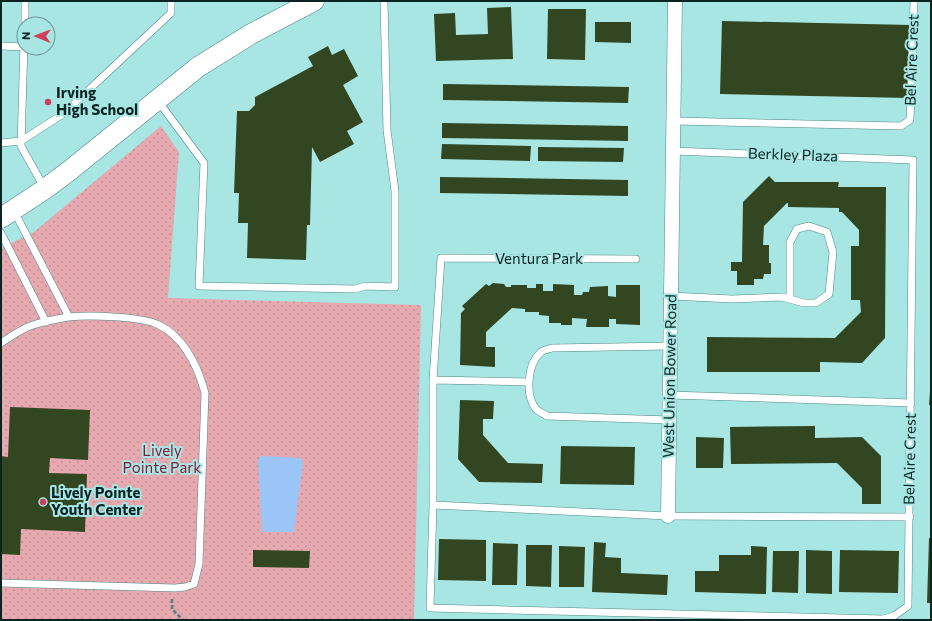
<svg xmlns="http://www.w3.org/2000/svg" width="932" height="621" font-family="Commissioner,sans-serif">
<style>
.park{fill:url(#park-dots)}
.water{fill:#9bc5f7}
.building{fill:#324622}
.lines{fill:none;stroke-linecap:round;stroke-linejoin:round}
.service-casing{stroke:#4c8886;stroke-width:8}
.minor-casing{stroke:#4c8886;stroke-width:15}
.secondary-casing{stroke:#4c8886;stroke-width:21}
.path{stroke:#55807f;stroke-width:2.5;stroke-dasharray:4 2;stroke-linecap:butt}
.service{stroke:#fff;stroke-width:7}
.minor{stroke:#fff;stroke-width:14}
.secondary{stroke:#fff;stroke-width:20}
.poi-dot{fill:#ce3f5c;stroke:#a8e6e4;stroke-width:1.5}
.labels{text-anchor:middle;stroke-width:4;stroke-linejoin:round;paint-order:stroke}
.street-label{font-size:15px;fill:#0a2423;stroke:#a8e6e4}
.poi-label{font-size:15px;font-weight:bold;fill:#0a2423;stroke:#a8e6e4;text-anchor:start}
.park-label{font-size:15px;fill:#821d34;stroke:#a8e6e4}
</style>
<defs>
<pattern id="park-dots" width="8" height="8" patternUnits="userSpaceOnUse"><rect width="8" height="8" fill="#e5a9af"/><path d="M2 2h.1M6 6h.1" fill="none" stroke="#c39196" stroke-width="1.8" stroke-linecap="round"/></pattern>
</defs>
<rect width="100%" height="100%" fill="#a8e6e4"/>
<!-- park -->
<path class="park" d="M 161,126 L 179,152 L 168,298 L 421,305 L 414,620 L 1,620 L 1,248 L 34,232 Z"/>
<!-- water -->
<path class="water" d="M 261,456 L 300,458 L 303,462 L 294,532 L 262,532 L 258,460 Z"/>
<!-- building -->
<path class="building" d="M 511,7 L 513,59 L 436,61 L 434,14 L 455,13 L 456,35 L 488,34 L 487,8 Z
M 548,9 L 586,9 L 585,60 L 547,59 Z
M 722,21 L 911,25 L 909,98 L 720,94 Z
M 595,22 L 631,22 L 631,43 L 595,42 Z
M 328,46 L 332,55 L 344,49 L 358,76 L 343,85 L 363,122 L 347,131 L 354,144 L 320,162 L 312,147 L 310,225 L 307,225 L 306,260 L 247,258 L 248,223 L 238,223 L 239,193 L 234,193 L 237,111 L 249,111 L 255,105 L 255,97 L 313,66 L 308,57 Z
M 443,84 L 629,87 L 628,103 L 443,100 Z
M 442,123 L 628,126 L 628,141 L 442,138 Z
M 442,144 L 531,146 L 530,161 L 441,159 Z
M 538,147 L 624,148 L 623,162 L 538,161 Z
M 769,176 L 775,182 L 839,182 L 838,187 L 886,187 L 885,338 L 862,363 L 820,362 L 820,372 L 707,372 L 707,337 L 835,338 L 861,312 L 860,300 L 851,300 L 851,246 L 859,246 L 859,230 L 842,212 L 839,212 L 839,208 L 788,207 L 788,203 L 787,203 L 764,226 L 763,245 L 769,245 L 769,263 L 771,263 L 771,274 L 764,274 L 763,279 L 754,279 L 754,285 L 737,285 L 737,271 L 731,271 L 731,262 L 742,262 L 743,202 Z
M 440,177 L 628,180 L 628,196 L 440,193 Z
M 493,283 L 504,284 L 506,287 L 511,287 L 511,285 L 527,285 L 527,288 L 536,288 L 536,284 L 543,284 L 543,291 L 553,291 L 553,284 L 574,285 L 574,295 L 582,295 L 583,292 L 589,292 L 590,287 L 608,286 L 608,296 L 616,297 L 616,285 L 640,285 L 640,325 L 616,324 L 616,319 L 609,319 L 609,327 L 586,327 L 587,319 L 572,318 L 572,325 L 561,325 L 561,323 L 549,323 L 549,316 L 539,315 L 539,312 L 525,312 L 525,309 L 512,308 L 486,332 L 486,347 L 495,347 L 495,367 L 460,365 L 461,313 L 465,309 L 462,306 L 486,284 L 489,286 Z
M 930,392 L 931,392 L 931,405 L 929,405 Z
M 460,400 L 494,401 L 493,419 L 483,419 L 483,435 L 508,463 L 543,464 L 542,483 L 479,482 L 458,459 Z
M 10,407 L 90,410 L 88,460 L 50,458 L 49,473 L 87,474 L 85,532 L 21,529 L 20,555 L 1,554 L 1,456 L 8,457 Z
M 815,426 L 815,438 L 862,437 L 881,456 L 881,504 L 862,504 L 862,488 L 837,463 L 731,464 L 730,427 Z
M 696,437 L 724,438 L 723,468 L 696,468 Z
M 561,446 L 635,447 L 634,485 L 560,484 Z
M 929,538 L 931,538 L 931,603 L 927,603 Z
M 439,539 L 486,540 L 486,581 L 438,580 Z
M 594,542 L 606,543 L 605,557 L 621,558 L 621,573 L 668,575 L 667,595 L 592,592 Z
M 493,543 L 518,544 L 517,585 L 492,585 Z
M 526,545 L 552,545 L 551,587 L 526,586 Z
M 559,546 L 585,547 L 584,587 L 559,587 Z
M 751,546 L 767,547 L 766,594 L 695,592 L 695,571 L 719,571 L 719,555 L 751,555 Z
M 253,550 L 310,551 L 309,568 L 253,567 Z
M 806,550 L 832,551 L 832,594 L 806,593 Z
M 840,550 L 899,551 L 898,593 L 839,592 Z
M 773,551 L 799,551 L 798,593 L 772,592 Z"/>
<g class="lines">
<defs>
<path id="service" d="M 25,24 L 25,1
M 24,43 L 21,146 L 45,189
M 1,46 L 24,47
M 158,101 L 204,163 L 199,286 L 355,289 L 366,286 L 395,287 L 395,191 L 387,130 L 384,1
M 674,121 L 901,126 L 910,120 L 914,1
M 1,143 L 21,141 L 63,114 L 171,13 L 171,1
M 14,211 L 69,317
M 1,233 L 46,322
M 636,259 L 441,258 L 433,380 L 433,505 L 430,608 L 883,619 L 894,616 L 908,606 L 913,160 L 673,151
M 671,296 L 732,299 L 782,297 L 804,303 L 816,303 L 829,294 L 833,252 L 827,232 L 809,226 L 797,229 L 790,242 L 790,299
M 1,343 C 10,337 20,330 30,326 C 42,322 56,319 68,317 C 88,315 141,316 159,325 C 185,338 198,367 205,393 L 199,564 L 194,584 L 185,587 L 175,588 L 1,583
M 433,380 L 529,382
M 670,395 L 911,403
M 670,420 L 547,416 C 544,414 539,412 536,409 C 525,395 527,364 541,352 C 543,350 549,349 552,348 L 671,346
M 433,505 L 668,516 L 910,517"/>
<path id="minor" d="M 668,516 L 675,1"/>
<path id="secondary" d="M 1,218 L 45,189 L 69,171 L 198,67 L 251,34 L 314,1"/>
</defs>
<!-- service casing -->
<use href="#service" class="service-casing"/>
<!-- minor casing -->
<use href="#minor" class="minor-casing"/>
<!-- secondary casing -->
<use href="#secondary" class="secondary-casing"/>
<!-- path -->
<path class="path" d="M 172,599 L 172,609 L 183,620"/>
<!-- service -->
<use href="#service" class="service"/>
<!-- minor -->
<use href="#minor" class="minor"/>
<!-- secondary -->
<use href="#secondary" class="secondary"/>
</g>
<!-- markers -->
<g class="poi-dot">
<circle cx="48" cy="102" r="4"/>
<circle cx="43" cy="502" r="4"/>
</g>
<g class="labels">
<!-- street labels -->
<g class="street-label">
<text transform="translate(912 60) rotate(-88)" y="5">Bel Aire Crest</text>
<text transform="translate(793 155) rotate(2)" y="5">Berkley Plaza</text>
<text x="539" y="264">Ventura Park</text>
<text transform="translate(670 376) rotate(-89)" y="5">West Union Bower Road</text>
<text transform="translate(910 459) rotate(-89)" y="5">Bel Aire Crest</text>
</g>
<!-- poi labels -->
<g class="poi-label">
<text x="56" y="98">Irving<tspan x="56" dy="17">High School</tspan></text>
<text x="51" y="498">Lively Pointe<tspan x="51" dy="17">Youth Center</tspan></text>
</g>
<!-- park labels -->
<g class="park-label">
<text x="162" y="456">Lively<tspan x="162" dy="17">Pointe Park</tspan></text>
</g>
</g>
<!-- border -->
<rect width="932" height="621" fill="none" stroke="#0a2423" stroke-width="4"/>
<!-- north arrow -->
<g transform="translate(36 36) rotate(271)"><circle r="19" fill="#a8e6e4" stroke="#699897"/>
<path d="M0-3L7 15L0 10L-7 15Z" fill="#ce3f5c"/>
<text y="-6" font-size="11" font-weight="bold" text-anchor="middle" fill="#0a2423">N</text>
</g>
</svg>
